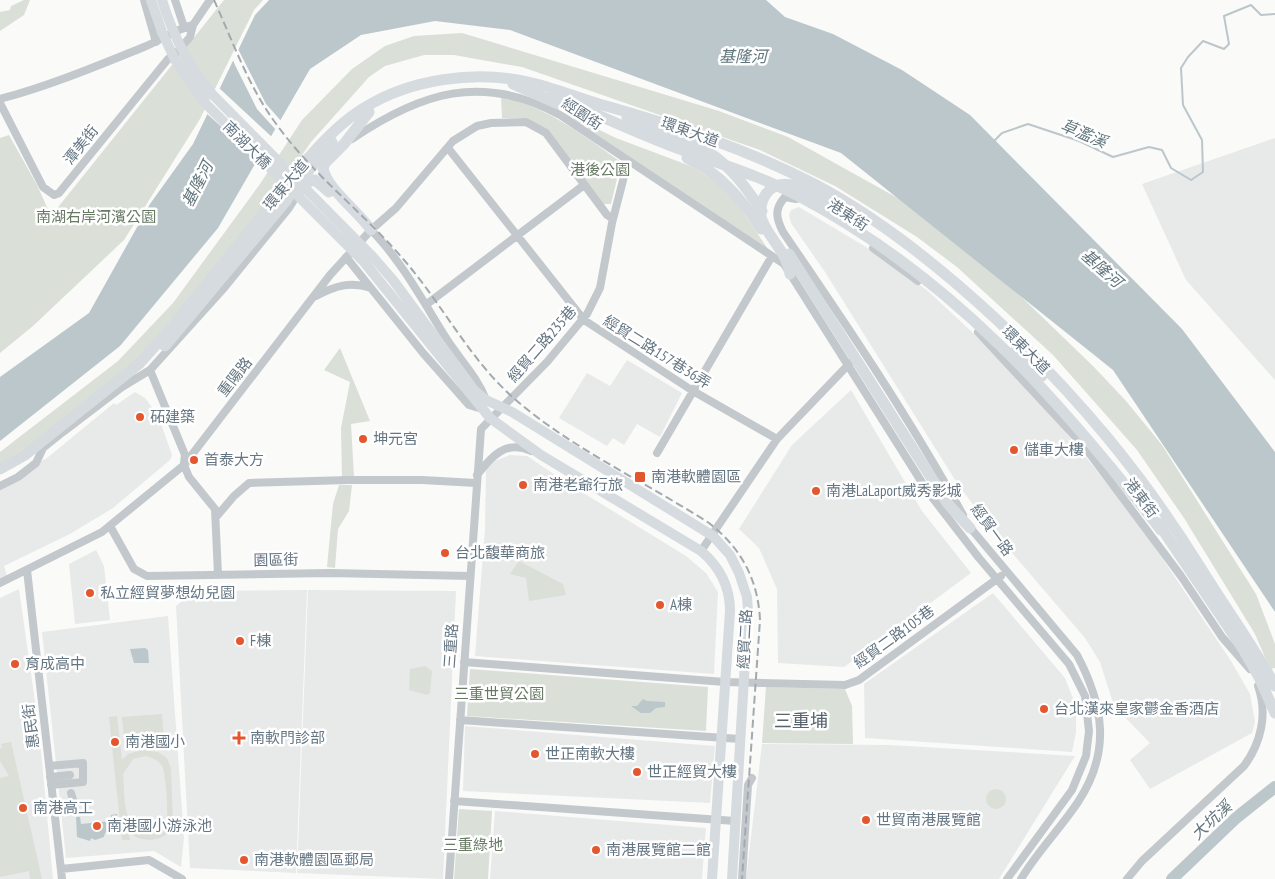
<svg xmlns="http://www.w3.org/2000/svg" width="1275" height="879" font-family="'PT Sans Narrow','Noto Sans TC',sans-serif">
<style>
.built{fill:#e8e9e9}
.green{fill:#dadfd7;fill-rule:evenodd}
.water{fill:#bbc7cb}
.pier{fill:#fafaf8}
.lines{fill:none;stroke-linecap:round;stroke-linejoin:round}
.stream{stroke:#bbc7cb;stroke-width:2}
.river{stroke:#bbc7cb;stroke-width:12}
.minor{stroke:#c3c8cc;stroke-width:8}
.major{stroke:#d6dbdf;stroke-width:10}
.highway{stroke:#d6dbdf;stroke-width:11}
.rail{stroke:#a2aab0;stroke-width:2;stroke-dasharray:8 4;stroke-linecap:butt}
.poi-dot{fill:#e4572e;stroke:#fff;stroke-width:2}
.labels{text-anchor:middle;stroke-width:5;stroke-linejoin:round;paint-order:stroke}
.street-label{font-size:15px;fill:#657683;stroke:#fff}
.park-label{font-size:15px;fill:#687a64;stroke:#fff}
.poi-label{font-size:15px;fill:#657683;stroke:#fff;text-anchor:start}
.water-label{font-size:16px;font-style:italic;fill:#60757c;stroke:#fff}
.quarter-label{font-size:18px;fill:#57646e;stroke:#fff}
</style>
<rect width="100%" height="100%" fill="#fafaf8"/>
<!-- built -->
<path class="built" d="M 1275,138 L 1275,380 L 1186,280 L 1142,184 Z
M 799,207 L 866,247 L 928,291 L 988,347 L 1055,419 L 1136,519 L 1231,661 L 1250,694 L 1255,722 L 1252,733 L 1150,789 L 1130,760 L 1150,743 L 1114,706 L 1100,662 L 1085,638 L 989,526 L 957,483 L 825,272 L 791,223 L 789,215 L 791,210 Z
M 627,360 L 682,393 L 660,437 L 637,424 L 624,445 L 613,438 L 607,446 L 559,418 L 587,373 L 610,386 Z
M 851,390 L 922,511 L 971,573 L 844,667 L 778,663 L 777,589 L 759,548 L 739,529 L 792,445 Z
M 135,392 L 145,398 L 158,415 L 172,455 L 170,460 L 113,508 L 70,534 L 4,566 L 7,576 L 0,579 L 0,484 L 47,458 L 114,403 L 116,405 Z
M 510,455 L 527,456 L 564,481 L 686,556 L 706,573 L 718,592 L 714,674 L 475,656 L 485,529 L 486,470 L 495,461 Z
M 96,550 L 104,566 L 110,620 L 75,624 L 69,564 Z
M 19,589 L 39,730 L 53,879 L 0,879 L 0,598 Z
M 307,590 L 296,873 L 190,868 L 176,606 L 195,591 Z
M 308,590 L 456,591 L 443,879 L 297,873 Z
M 993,593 L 1065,678 L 1076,706 L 1076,732 L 1072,752 L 865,738 L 864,684 Z
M 168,616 L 184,838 L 181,867 L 154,851 L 66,858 L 42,632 Z
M 465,726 L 715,746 L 710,803 L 463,791 Z
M 762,744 L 890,745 L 1075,756 L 999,879 L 746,879 Z
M 495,811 L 706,828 L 702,879 L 490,879 Z"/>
<!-- green -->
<path class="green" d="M 24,0 L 30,0 L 24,15 L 0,31 L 0,12 L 10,10 L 11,6 Z
M 224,0 L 263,0 L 254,10 L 200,119 L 124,240 L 33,326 L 0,353 L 0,138 L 9,135 L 37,185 L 51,216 Z
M 462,33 L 719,111 L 788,137 L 912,206 L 984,261 L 1094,367 L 1126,401 L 1162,445 L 1256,594 L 1275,644 L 1275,668 L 1270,669 L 1255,634 L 1184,518 L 1137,450 L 1053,355 L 957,267 L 917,237 L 835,186 L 760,150 L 522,67 L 454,55 L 424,55 L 385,66 L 369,77 L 311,142 L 289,174 L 210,275 L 131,366 L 61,426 L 0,464 L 0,452 L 118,361 L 173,303 L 260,184 L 302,120 L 352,69 L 385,46 L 414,36 Z
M 501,96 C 550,109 580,133 621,162 L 611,204 L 603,204 L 550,132 L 523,118 L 502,118 Z
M 554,108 L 616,138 L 693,167 L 728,190 L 770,252 Z
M 340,348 L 370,421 L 351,424 L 354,477 L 342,477 L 341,428 L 350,382 L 324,370 Z
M 339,485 L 352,485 L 349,511 L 338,529 L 335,568 L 327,567 L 333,504 Z
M 519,561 L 563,584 L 566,595 L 529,601 L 526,578 L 510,574 Z
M 425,666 L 432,671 L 430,693 L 427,695 L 409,690 L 410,669 Z
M 470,669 L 708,687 L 706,731 L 467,716 Z
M 766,687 L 845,689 L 852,706 L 853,744 L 762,743 Z
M 162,714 L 164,742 L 125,745 L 122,717 Z
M 117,716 L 122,760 L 128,754 L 142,750 L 158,752 L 167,758 L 171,769 L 173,826 C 167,842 140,844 129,832 L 130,840 L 122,840 L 109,717 ZM 146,756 C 153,758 158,760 162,766 C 166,771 169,817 166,823 C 163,828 156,831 150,832 C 121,835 125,793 123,774 L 133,759 Z
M 11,742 L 42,879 L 30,879 L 29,871 L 0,877 L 0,778 L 9,776 L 0,761 L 0,748 L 2,749 L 1,744 Z
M986 799a10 10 0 1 1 20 0a10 10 0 1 1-20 0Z
M 459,809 L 492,811 L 488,879 L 454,879 Z"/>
<!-- water -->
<path class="water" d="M 269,0 L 766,0 L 785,17 L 833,34 L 902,70 L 970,115 L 1182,329 L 1275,452 L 1275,612 L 1113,370 L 841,153 L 510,30 L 435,21 L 361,35 L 310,69 L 218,228 L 120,346 L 0,441 L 0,377 L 89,313 L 150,204 L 193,144 L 255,15 Z
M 145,648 L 148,650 L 149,663 L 134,663 L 130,649 Z
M 643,699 L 647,701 L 665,702 L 665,707 L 656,708 L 650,713 L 641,713 L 631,706 L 637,706 Z
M 117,814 L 116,829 L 105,833 L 104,837 L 95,840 L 91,838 L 90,841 L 77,837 L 76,817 L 80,817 L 81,824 L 111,821 L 111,815 Z"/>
<!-- pier -->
<path class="pier" d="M 237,47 L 266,104 L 282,122 L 277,131 L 257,109 L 235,65 L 232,58 Z
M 218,87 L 273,138 L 259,161 L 205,112 Z"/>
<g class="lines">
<!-- stream -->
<path class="stream" d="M 995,140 L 1002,133 L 1028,124 L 1079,141 L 1113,157 L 1149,147 L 1162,150 L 1171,168 L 1191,180 L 1203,172 L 1202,140 L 1183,105 L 1181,68 L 1188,57 L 1203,41 L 1224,49 L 1229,44 L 1224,16 L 1251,5 L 1261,15 L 1275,14"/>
<!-- river -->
<path class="river" d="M 1172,879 L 1236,818 L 1275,787"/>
<!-- minor -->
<path class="minor" d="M 144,0 L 156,42
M 175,0 L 184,27
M 0,99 C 49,86 97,66 144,47 C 161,40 176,29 193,25 L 210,0
M 0,103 L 43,187 L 54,195 L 59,193 L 168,59 L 172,58 L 190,37 L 193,25
M 352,139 C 420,93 482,72 560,115 L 784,264 L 928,492 L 979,558 L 1069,664 L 1085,696 L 1089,731 L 1086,756 L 1072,790 L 1007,879
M 448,148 L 584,320 L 693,391 L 777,439
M 796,199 L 785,197 C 774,209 776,218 783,232 C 846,324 909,417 963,515
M 371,230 C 401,260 424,303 446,338 C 459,359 477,376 486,400
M 873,248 L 918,281
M 346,257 L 423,353 L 469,405 L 482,409
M 316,296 C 335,286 350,281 371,288
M 427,304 L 584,185
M 978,332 L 1084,446 L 1181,576 L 1222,637 L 1250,669
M 150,370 L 224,288 L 289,208 L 299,192
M 657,453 L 772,256
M 184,465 L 189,477 L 215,509 L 218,575
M 477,475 C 491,457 506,439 531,451
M 0,486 L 18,477 L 36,463 L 43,448 L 63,432 L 122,387 L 150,370 L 185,455 L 184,463
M 217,516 L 234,496 L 249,483 L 348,480 L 422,480 L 476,483
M 968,525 L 1077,655 C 1104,706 1111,752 1078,802 C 1060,829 1037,852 1021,879
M 110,526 L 134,569 L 147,576 L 330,573 L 470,576
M 701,551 L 777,439 L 850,363
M 27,570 L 62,879
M 0,583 L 102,532 L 184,465 L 330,275 L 371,230 L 396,208 L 453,141 L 477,126 L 491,123 L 526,122 L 546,133 L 607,215 L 613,219
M 464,662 L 725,682 L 845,685 L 859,680 L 1001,576
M 460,720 L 740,739
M 49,766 L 83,763 L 83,782 L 51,785
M 50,777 L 70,775
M 71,793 L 75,806
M 454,801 L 735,821
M 61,869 L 149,860 L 182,879
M 449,879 L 481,429 L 547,362 L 587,314 L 600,288 L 612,223 L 628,161
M 742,879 L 748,785 L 752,778
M 1127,879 L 1142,861 L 1244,766 C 1261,743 1268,714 1258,686"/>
<!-- major -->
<path class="major" d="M 151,0 L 162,32 L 175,60 L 204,102 L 364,262 L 490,418 L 541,455 L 701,551 C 720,567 730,587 730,611 L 712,879
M 162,0 C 173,36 188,66 213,95 L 372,256 L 393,280 L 474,390 L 486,400 L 512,412 L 713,536 L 730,555 L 739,573 L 747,597 L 748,611 L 732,879"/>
<!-- highway -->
<path class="highway" d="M 513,84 L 558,104
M 552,96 C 591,111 629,130 669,145 C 714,162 762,176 804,199 C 953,279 1058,398 1161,530
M 369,112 L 344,144 L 325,163 L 323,168 C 326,188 359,212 371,230
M 627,117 C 653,129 684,136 708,152 C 731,166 747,189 762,211
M 687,158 C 721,174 742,199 761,229
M 299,191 L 310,181 L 315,180 L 329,192
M 789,254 L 948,504 L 970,528
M 790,274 C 787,252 770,240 762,220 C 759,212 761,201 766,194 C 786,166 832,206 852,218
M 165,346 L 286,201 L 291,192 L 332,142
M 1016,350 L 1042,376
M 0,469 L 25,455 L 139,364 L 172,327 L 305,162 C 322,142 341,122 364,108 C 410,79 475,70 528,82 C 552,87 575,97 599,104 C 674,125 747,149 816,185 C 882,220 941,268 996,319 C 1078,397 1142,473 1202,570 C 1226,609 1253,645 1275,686
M 1158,523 L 1243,649 L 1259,677 L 1275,713"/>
<!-- rail -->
<path class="rail" d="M 214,0 C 233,42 249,88 277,125 C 313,175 364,213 404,260 C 443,305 471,362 517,401 C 573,449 647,483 709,523 C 741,548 758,579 760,620 L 742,879"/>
</g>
<!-- markers -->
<g class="poi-dot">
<circle cx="140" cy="417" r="5"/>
<circle cx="363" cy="439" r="5"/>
<circle cx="1014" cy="450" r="5"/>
<circle cx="194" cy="460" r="5"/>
<rect x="634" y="471" width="12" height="12" rx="2.5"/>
<circle cx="523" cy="485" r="5"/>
<circle cx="816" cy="491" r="5"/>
<circle cx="445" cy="553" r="5"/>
<circle cx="90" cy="593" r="5"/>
<circle cx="660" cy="605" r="5"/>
<circle cx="240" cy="641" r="5"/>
<circle cx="15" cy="664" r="5"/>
<circle cx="1044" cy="709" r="5"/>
<path d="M236.5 730.5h5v5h5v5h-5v5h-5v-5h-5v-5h5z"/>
<circle cx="115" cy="742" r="5"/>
<circle cx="535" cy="754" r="5"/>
<circle cx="637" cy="772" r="5"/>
<circle cx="23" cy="808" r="5"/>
<circle cx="866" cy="820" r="5"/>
<circle cx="97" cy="826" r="5"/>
<circle cx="596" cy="850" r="5"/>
<circle cx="244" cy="860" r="5"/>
</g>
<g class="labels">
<!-- street labels -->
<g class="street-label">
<text transform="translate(582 114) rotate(33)" y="5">經園街</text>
<text transform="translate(690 132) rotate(20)" y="5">環東大道</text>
<text transform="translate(81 145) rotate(-51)" y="5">潭美街</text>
<text transform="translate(247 145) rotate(45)" y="5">南湖大橋</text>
<text transform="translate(286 185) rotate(-50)" y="5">環東大道</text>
<text transform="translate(848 215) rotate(33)" y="5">港東街</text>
<text transform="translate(542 344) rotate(-49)" y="5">經貿二路235巷</text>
<text transform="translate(1026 350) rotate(45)" y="5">環東大道</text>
<text transform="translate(657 352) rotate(32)" y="5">經貿二路157巷36弄</text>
<text transform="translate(235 377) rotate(-52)" y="5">重陽路</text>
<text transform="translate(1141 498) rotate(53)" y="5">港東街</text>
<text transform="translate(992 530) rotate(54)" y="5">經貿一路</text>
<text transform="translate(276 560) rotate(-1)" y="5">園區街</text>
<text transform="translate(894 637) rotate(-36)" y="5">經貿二路105巷</text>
<text transform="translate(745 639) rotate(-87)" y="5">經貿二路</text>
<text transform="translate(451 646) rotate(-86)" y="5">三重路</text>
<text transform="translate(31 726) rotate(-97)" y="5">惠民街</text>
</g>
<!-- park labels -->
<g class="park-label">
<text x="600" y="175">港後公園</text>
<text x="96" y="222">南湖右岸河濱公園</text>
<text x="499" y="699">三重世貿公園</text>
<text x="473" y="850">三重綠地</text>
</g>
<!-- poi labels -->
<g class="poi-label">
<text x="150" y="422">砳建築</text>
<text x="373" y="444">坤元宮</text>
<text x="1024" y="455">儲車大樓</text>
<text x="204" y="465">首泰大方</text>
<text x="651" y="482">南港軟體園區</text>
<text x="533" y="490">南港老爺行旅</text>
<text x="826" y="496">南港LaLaport威秀影城</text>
<text x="455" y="558">台北馥華商旅</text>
<text x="100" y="598">私立經貿夢想幼兒園</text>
<text x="670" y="610">A棟</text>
<text x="250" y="646">F棟</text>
<text x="25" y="669">育成高中</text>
<text x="1054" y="714">台北漢來皇家鬱金香酒店</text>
<text x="250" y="743">南軟門診部</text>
<text x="125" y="747">南港國小</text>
<text x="545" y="759">世正南軟大樓</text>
<text x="647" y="777">世正經貿大樓</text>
<text x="33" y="813">南港高工</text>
<text x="876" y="825">世貿南港展覽館</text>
<text x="107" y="831">南港國小游泳池</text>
<text x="606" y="855">南港展覽館二館</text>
<text x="254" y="865">南港軟體園區郵局</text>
</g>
<!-- water labels -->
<g class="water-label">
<text x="743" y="62">基隆河</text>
<text transform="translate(1084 133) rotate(23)" y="6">草濫溪</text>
<text transform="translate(197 184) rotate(-63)" y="6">基隆河</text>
<text transform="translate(1102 268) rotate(41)" y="6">基隆河</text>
<text transform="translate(1211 820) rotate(-43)" y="6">大坑溪</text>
</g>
<!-- quarter labels -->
<g class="quarter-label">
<text x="801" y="727">三重埔</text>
</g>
</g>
</svg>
